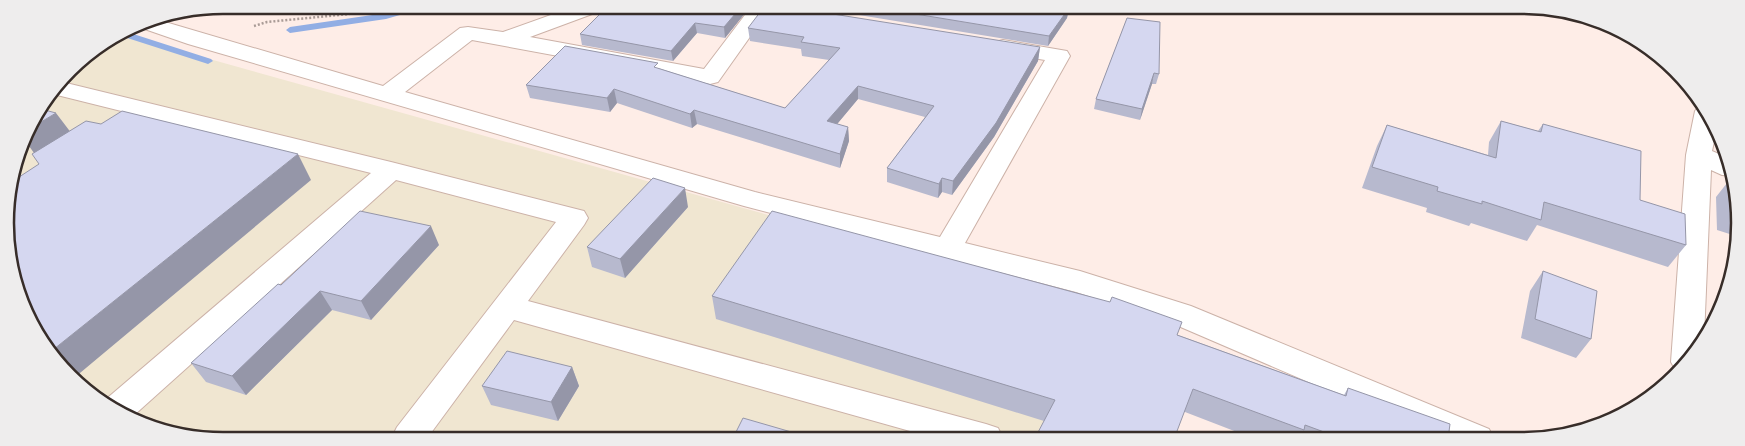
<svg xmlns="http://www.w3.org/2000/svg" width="1745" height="446" font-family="'Asap Condensed',sans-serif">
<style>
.industrial{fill:#f0e6d1}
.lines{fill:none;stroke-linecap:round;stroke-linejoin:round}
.stream{fill:#92aee4;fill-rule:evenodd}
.minor-casing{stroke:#ccb2a8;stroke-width:2}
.path{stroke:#a99b96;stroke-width:2.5;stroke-dasharray:2 2;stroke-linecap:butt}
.minor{fill:#fff;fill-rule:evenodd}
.wall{fill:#b7b9ce}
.shaded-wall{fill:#9596a8}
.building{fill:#d5d7f0;stroke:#9596a8}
.rim{fill:none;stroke:#372d29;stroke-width:2.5}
</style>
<rect width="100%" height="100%" fill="#feede7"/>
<!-- industrial -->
<path class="industrial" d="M 120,34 L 1101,308 L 1036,438 L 181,437 L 102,404 L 50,355 L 5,208 L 28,126 L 79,59 Z"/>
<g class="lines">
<!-- stream -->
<path class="stream" d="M 418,6 L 431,6 L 386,19 L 290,33 L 286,30 L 290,27 L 386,13 Z
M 124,31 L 211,59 L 213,61 L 208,64 L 205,63 L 118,35 Z"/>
<defs>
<path id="minor" d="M 576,6 L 606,6 L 603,10 L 530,37 L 704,69 L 751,7 L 771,7 L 718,82 L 710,84 L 472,40 L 405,92 L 755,192 L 940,237 L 1045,60 L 995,52 L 992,47 L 995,42 L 1003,40 L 1067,51 L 1070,56 L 965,243 L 1080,271 L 1191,306 L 1489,429 L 1494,439 L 1441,439 L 1169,322 L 1076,292 L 744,206 L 188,44 L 133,25 L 140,21 L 155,19 L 383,86 L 460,28 L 468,27 L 503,32 Z
M 62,82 L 391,162 L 584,211 L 588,218 L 584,225 L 528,301 L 986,424 L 998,428 L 1003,438 L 935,438 L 514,320 L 428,437 L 392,437 L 397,427 L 556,222 L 396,180 L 132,417 L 103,405 L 105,400 L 371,173 L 53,94 Z
M 1704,104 L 1716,132 L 1712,151 L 1726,157 L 1734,176 L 1722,175 L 1711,170 L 1704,338 L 1680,372 L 1676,371 L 1671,362 L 1686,155 L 1695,111 L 1699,106 Z"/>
</defs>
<!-- minor casing -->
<use href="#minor" class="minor-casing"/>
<!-- path -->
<path class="path" d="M 254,26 L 267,22 L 349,14 L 384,5"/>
<!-- minor -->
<use href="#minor" class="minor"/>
</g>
<!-- wall -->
<path class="wall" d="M 608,6 L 750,7 L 725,38 L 697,33 L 673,61 L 582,45 L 580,34 Z
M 810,7 L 1069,8 L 1067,18 L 1048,46 Z
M 1127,18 L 1159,74 L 1156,84 L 1152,84 L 1140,120 L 1094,109 L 1096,99 Z
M 748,28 L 1040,47 L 1038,61 L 994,137 L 952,195 L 942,192 L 938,198 L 887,182 L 887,168 L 925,117 L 858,99 L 837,124 L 848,127 L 849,141 L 840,168 L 697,124 L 692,128 L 617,103 L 610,112 L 530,98 L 526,85 L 658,68 L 785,108 L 829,60 L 802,56 L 801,49 L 750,41 Z
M 1501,121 L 1538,131 L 1543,124 L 1640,200 L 1686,245 L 1668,267 L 1537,225 L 1527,241 L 1471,223 L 1469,226 L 1426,212 L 1427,208 L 1362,188 L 1377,146 L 1387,125 L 1488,155 L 1489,142 Z
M 1731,178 L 1736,180 L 1736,236 L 1717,230 L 1716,197 Z
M 688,207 L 625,278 L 592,267 L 587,247 Z
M 439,245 L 371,320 L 332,310 L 246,395 L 206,382 L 191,363 L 281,285 Z
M 1543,271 L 1591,339 L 1576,358 L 1521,338 L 1530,291 Z
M 712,296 L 1178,335 L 1344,395 L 1348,388 L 1448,439 L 1255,439 L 1185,412 L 1044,421 L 716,319 Z
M 572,367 L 579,386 L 558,421 L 491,405 L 482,386 Z"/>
<!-- shaded-wall -->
<path class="shaded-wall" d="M 741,7 L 750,7 L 725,38 L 724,27 Z
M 1069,8 L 1067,18 L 1048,46 L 1049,36 Z
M 695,23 L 697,33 L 673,61 L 671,51 Z
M 1040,47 L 1038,61 L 994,137 L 952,195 L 953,181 Z
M 1154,73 L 1152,84 L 1140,120 L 1142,109 Z
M 858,86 L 858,99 L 828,135 L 827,121 Z
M 614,89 L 617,103 L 610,112 L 607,98 Z
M 694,110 L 697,124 L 692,128 L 690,114 Z
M 56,113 L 75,138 L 39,160 L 29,146 L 21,151 L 26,131 Z
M 848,127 L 849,141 L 840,168 L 840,154 Z
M 298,154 L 311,180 L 74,378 L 50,355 L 49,353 Z
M 942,178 L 942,192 L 938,198 L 939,184 Z
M 685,188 L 688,207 L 625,278 L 620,259 Z
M 431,226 L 439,245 L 371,320 L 361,301 Z
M 320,291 L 332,310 L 246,395 L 232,376 Z
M 572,367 L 579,386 L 558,421 L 551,402 Z"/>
<!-- building -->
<path class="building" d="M 608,6 L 741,7 L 724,27 L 695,23 L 671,51 L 580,34 Z
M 764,7 L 789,7 L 1040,47 L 996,123 L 953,181 L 942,178 L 939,184 L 887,168 L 934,106 L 858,86 L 827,121 L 848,127 L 840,154 L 694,110 L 690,114 L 614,89 L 607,98 L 526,85 L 565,46 L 658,63 L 654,67 L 785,108 L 840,48 L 801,42 L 804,37 L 748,28 Z
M 873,7 L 1069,8 L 1049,36 Z
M 1127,18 L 1160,22 L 1159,74 L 1154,73 L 1142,109 L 1096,99 Z
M 41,109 L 56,113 L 26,131 L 28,126 Z
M 122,111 L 298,154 L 49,353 L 13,280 L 5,208 L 13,181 L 39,164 L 32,154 L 86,121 L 101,124 Z
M 1501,121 L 1541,132 L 1543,124 L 1641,151 L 1640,200 L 1685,214 L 1686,245 L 1544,202 L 1541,220 L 1482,201 L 1482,204 L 1437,191 L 1438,187 L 1372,167 L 1387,125 L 1496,158 Z
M 653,178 L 685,188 L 620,259 L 587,247 Z
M 1731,178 L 1736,180 L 1736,212 L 1733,211 Z
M 360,211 L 431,226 L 361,301 L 320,291 L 232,376 L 191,363 L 278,284 L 281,285 Z
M 772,211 L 1110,302 L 1112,297 L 1182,322 L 1177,335 L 1346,396 L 1348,388 L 1450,424 L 1448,439 L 1343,439 L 1305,425 L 1304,430 L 1193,389 L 1174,439 L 1035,438 L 1055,400 L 712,296 Z
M 1543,271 L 1597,291 L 1591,339 L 1535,319 Z
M 507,351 L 572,367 L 551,402 L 482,386 Z
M 743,418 L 812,438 L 733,438 Z"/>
<!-- crop -->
<path d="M0 0H1745V446H0ZM223 14H1522A209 209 0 0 1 1731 223V223A209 209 0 0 1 1522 432H223A209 209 0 0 1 14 223V223A209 209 0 0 1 223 14Z" fill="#eeeded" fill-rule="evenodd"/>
<path class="rim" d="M223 14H1522A209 209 0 0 1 1731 223V223A209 209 0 0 1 1522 432H223A209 209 0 0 1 14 223V223A209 209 0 0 1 223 14Z"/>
</svg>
